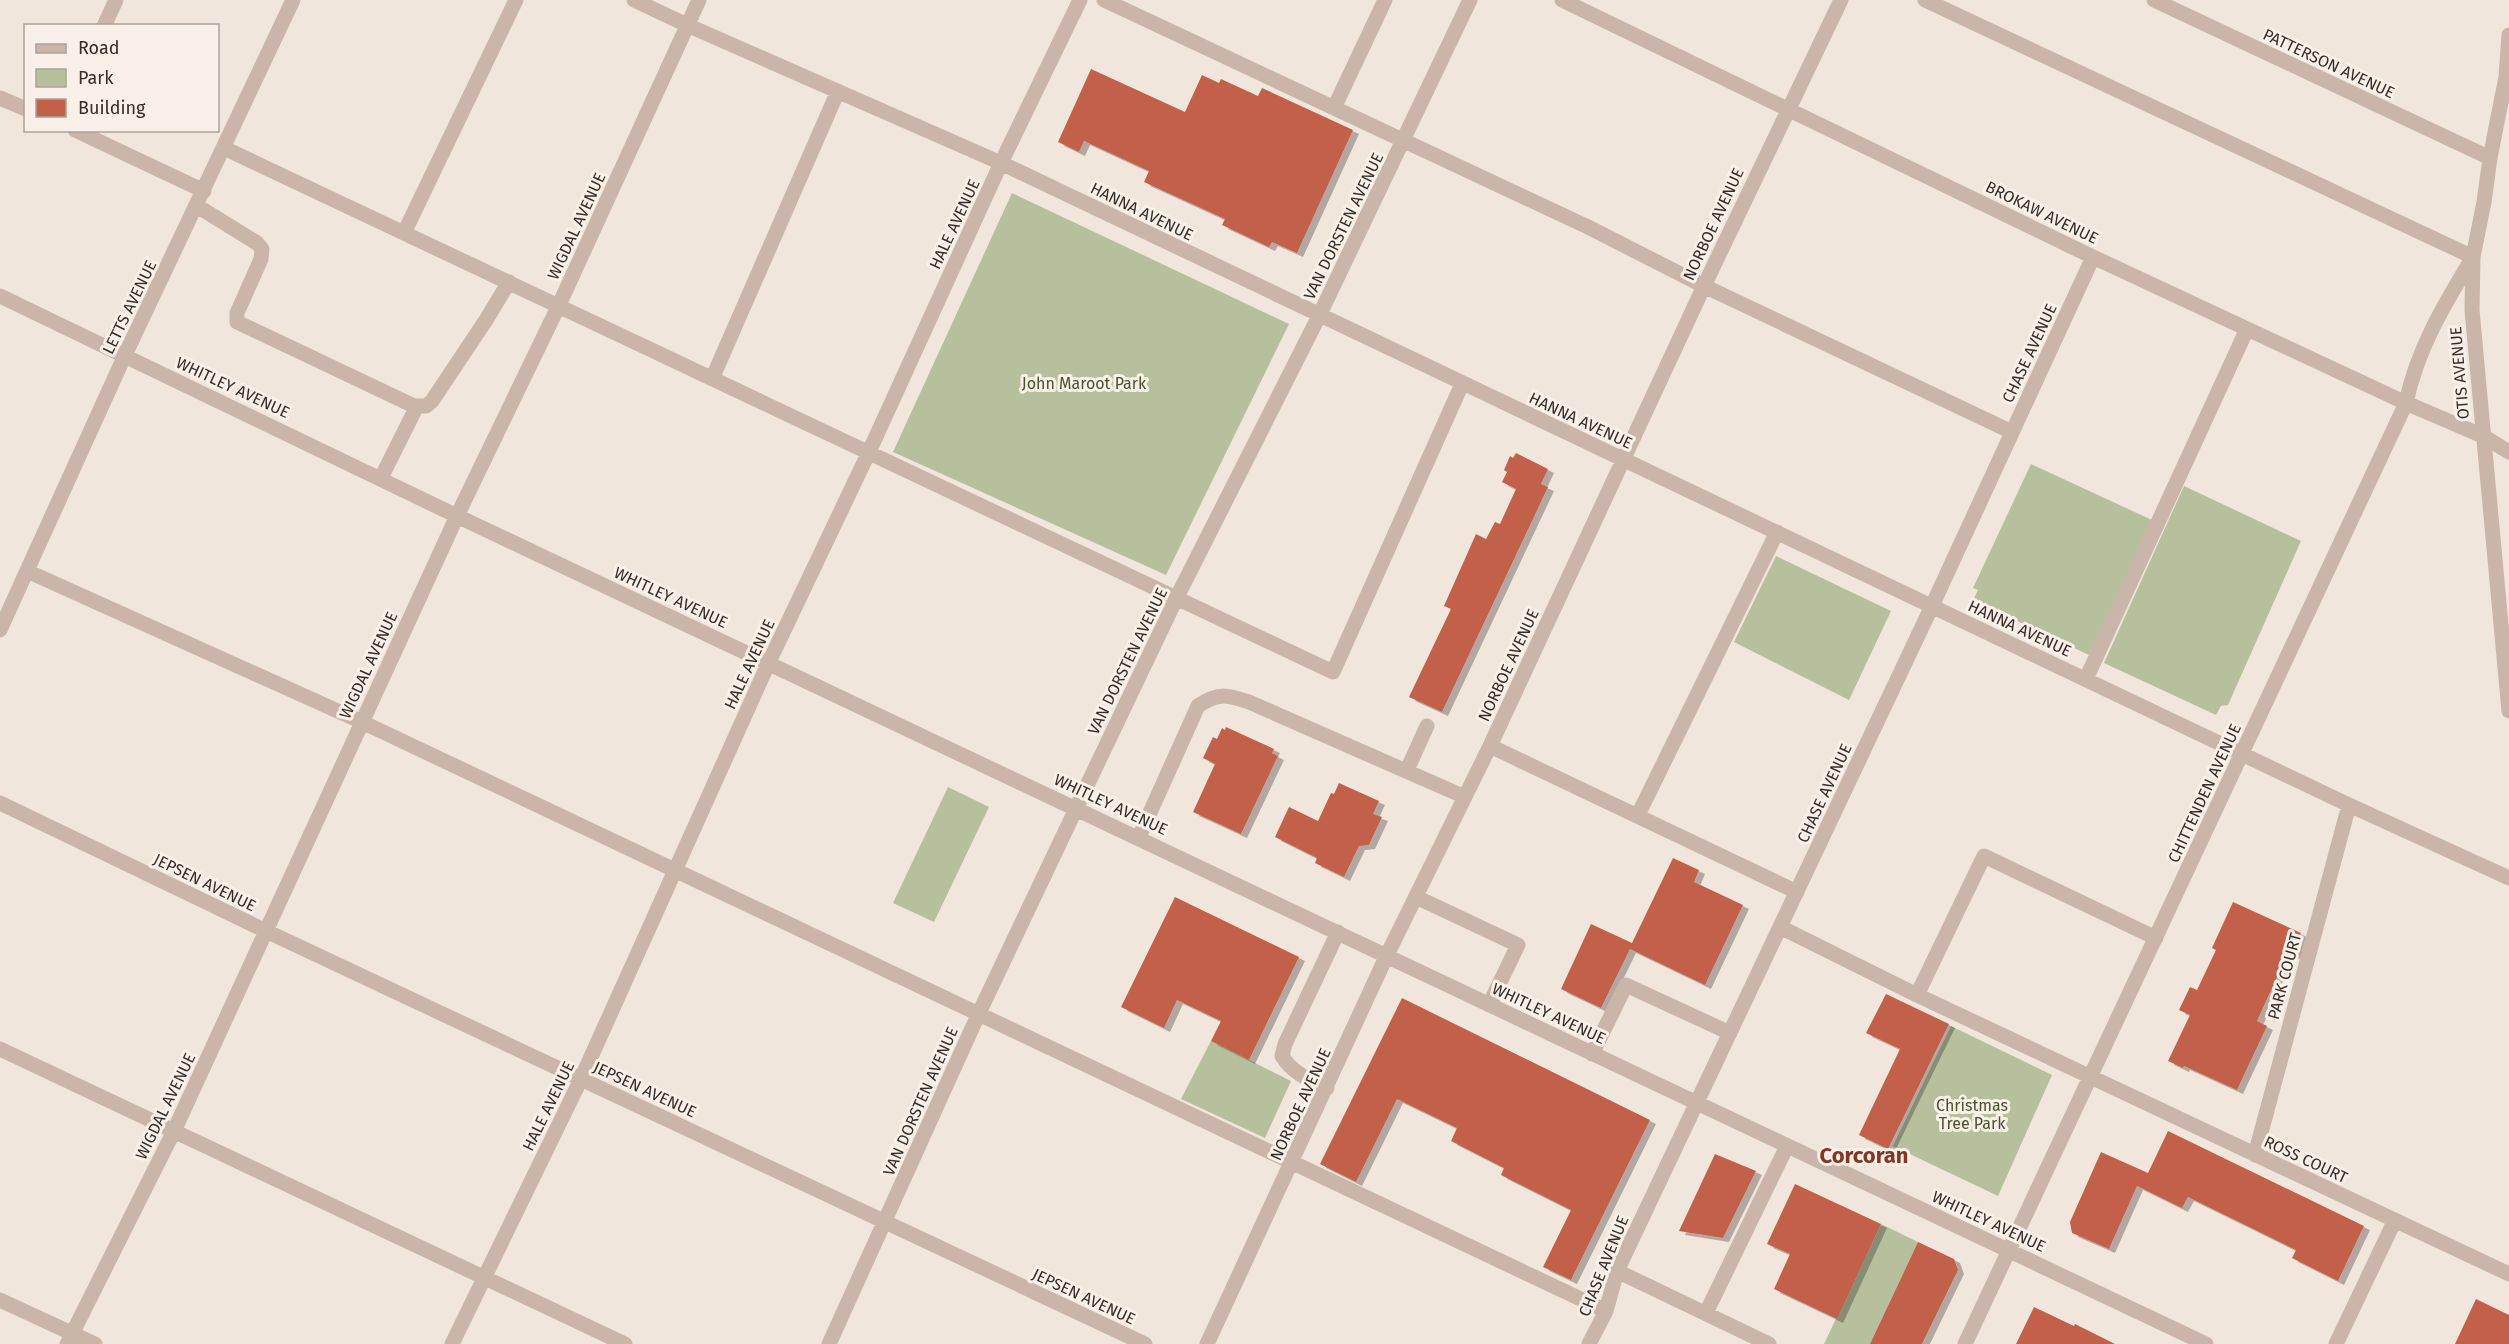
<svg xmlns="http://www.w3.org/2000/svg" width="2509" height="1344" font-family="'Fira Sans',sans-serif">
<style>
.green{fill:#b6c09c}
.building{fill:#c36148;filter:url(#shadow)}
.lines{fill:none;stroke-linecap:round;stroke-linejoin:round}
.minor{stroke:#c9b6a8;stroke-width:15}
.labels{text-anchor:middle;stroke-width:6;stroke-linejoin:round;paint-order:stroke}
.street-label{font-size:16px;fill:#362c28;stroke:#f9f1e8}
.park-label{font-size:16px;fill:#47542c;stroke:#f9f1e8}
.district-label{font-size:22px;font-weight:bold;fill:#843623;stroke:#f9f1e8}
</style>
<defs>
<filter id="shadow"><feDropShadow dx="6" dy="4" stdDeviation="0" flood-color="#0004"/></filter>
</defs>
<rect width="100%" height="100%" fill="#f1e6dc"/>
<!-- green -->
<path class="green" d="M 1012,193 L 1289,324 L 1166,575 L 893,452 Z
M 2031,464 L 2152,520 L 2089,655 L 1973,600 L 1978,590 L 1973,588 Z
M 2184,486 L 2301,541 L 2228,705 L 2221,706 L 2216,715 L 2104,663 Z
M 1776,556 L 1891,611 L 1849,700 L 1734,642 Z
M 948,787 L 989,807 L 934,922 L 893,903 Z
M 1951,1026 L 2052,1075 L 1998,1196 L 1893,1146 Z
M 1211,1041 L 1291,1081 L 1265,1138 L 1181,1099 Z
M 1881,1224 L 1918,1242 L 1870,1344 L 1824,1344 Z"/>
<!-- building -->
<path class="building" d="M 1091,69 L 1185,112 L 1202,75 L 1219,83 L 1221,79 L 1258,96 L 1262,88 L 1353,130 L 1297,253 L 1272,242 L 1269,247 L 1222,225 L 1225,219 L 1144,182 L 1149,171 L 1084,141 L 1079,152 L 1058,142 Z
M 1516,453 L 1548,469 L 1541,484 L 1548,487 L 1442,712 L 1409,697 L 1451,609 L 1444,606 L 1476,534 L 1486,539 L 1495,522 L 1500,524 L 1516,489 L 1502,482 L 1507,472 L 1504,470 L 1510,456 L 1513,458 Z
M 1226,727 L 1274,749 L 1272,753 L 1278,756 L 1241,834 L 1193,812 L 1215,764 L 1203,758 L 1213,737 L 1217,739 L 1222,728 L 1225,730 Z
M 1339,783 L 1379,801 L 1373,814 L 1382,817 L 1369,845 L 1359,846 L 1344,877 L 1315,863 L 1317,858 L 1275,837 L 1289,807 L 1318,821 L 1331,793 L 1334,794 Z
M 1673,858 L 1699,870 L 1694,882 L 1743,905 L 1705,985 L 1630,949 L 1601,1008 L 1561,989 L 1591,924 L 1632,943 Z
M 1175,897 L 1299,957 L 1249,1060 L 1211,1041 L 1221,1021 L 1177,1000 L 1164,1028 L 1121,1007 Z
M 2233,902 L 2301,933 L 2298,939 L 2301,940 L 2294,955 L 2288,953 L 2257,1021 L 2267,1026 L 2237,1090 L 2184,1066 L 2183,1068 L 2168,1061 L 2190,1015 L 2179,1010 L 2190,987 L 2197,990 L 2216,950 L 2212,948 Z
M 1886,994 L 1949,1024 L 1888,1149 L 1859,1135 L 1900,1049 L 1866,1033 Z
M 1402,998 L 1650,1120 L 1571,1280 L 1543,1267 L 1571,1210 L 1501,1175 L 1504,1168 L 1451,1141 L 1457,1128 L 1397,1099 L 1356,1182 L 1320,1164 Z
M 2168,1131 L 2364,1226 L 2338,1281 L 2292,1258 L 2296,1250 L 2188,1197 L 2182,1208 L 2137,1186 L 2109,1249 L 2072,1233 L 2070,1222 L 2101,1152 L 2148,1173 Z
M 1715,1154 L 1756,1171 L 1723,1238 L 1679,1231 Z
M 1795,1184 L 1881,1224 L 1837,1319 L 1774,1289 L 1790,1254 L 1767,1244 Z
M 1918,1242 L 1954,1259 L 1958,1270 L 1922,1344 L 1870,1344 Z
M 2476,1299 L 2509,1315 L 2509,1344 L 2455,1344 Z
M 2034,1307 L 2074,1326 L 2075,1324 L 2115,1344 L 2016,1344 Z"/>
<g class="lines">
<!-- minor -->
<path class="minor" d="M 634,0 L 687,25 L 1001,163 L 2349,805 L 2509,878
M 1104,0 L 1588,227 L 1704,286 L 2012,432
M 1562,0 L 2093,257 L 2406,403 L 2483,436 L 2509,452
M 1925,0 L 2473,257 C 2445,303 2417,349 2406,403 L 1965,1344
M 2154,0 L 2490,158
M 104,26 L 116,0
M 2509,35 L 2506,77 L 2490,158 L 2484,202 L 2473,257 L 2472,310 L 2509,711
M 0,98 L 26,109
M 1334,108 L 1385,0
M 75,130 L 204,191
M 224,148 L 1333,672 L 1462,384
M 197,206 L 257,243 L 262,249 L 261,259 L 237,313 L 237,322 L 414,406 L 426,406 L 432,401 L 486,320 L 509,282
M 404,233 L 516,0
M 0,296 L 457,516 L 2206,1344
M 712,379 L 838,91
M 381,478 L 417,406
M 27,571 L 362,722 L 1606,1311
M 0,630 L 125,355 L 293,0
M 2086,679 L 2247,329
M 1490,746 L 1797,892
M 1407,770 L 1427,726
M 0,803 L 266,931 L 1145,1344
M 1638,815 L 1777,532
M 1139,837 L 1198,706 C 1218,692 1227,695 1249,702 L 1465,797
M 1416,897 L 1518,945 L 1489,1005
M 1780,927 L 1917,995
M 2156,938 L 1984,856 L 1917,995 L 2509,1274
M 0,1049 L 625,1344
M 1592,1054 L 1626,985 L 1730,1033
M 1327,1088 C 1310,1080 1292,1073 1282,1056 L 1285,1044 L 1338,932
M 2255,1155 L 2349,805
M 1617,1271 L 1769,1344
M 0,1300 L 95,1344
M 1706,1313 L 1787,1146
M 67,1344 L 174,1131 L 457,516 L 559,305 L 699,0
M 452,1344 L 581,1079 L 769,662 L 868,454 L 1001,163 L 1080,0
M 829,1344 L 979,1013 L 1092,775 L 1176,599 L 1319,316 L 1470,0
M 1207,1344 L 1387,955 L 1490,746 L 1704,286 L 1841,0
M 1589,1344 L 1606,1311 L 1617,1271 L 1932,606 L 2093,257
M 2336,1344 L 2395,1220"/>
</g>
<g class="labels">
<!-- street labels -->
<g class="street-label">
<text transform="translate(2329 63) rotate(25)" y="6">PATTERSON AVENUE</text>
<text transform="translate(1142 211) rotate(26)" y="6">HANNA AVENUE</text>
<text transform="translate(2042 212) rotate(26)" y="6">BROKAW AVENUE</text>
<text transform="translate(954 224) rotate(-65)" y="6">HALE AVENUE</text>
<text transform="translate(1713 224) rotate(-65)" y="6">NORBOE AVENUE</text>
<text transform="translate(576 226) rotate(-65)" y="6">WIGDAL AVENUE</text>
<text transform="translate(1343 226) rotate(-64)" y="6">VAN DORSTEN AVENUE</text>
<text transform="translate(129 307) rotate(-64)" y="6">LETTS AVENUE</text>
<text transform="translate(2029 353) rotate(-65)" y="6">CHASE AVENUE</text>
<text transform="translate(2459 373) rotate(-95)" y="6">OTIS AVENUE</text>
<text transform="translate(233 387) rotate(25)" y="6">WHITLEY AVENUE</text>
<text transform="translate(1581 420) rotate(25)" y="6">HANNA AVENUE</text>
<text transform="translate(671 597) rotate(25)" y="6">WHITLEY AVENUE</text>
<text transform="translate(2020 628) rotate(25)" y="6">HANNA AVENUE</text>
<text transform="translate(1127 661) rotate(-64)" y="6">VAN DORSTEN AVENUE</text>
<text transform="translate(749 664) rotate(-65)" y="6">HALE AVENUE</text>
<text transform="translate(368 665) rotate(-65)" y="6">WIGDAL AVENUE</text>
<text transform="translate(1508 665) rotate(-65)" y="6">NORBOE AVENUE</text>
<text transform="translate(1824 793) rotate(-65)" y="6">CHASE AVENUE</text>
<text transform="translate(2204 793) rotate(-65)" y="6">CHITTENDEN AVENUE</text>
<text transform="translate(1111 804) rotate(25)" y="6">WHITLEY AVENUE</text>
<text transform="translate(205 882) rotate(26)" y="6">JEPSEN AVENUE</text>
<text transform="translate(2284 976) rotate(-75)" y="6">PARK COURT</text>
<text transform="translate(1549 1013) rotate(25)" y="6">WHITLEY AVENUE</text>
<text transform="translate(645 1089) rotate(25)" y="6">JEPSEN AVENUE</text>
<text transform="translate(920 1101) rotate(-66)" y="6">VAN DORSTEN AVENUE</text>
<text transform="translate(1300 1104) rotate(-65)" y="6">NORBOE AVENUE</text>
<text transform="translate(165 1106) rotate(-64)" y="6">WIGDAL AVENUE</text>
<text transform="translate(548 1106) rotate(-64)" y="6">HALE AVENUE</text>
<text transform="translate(2306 1159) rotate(25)" y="6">ROSS COURT</text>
<text transform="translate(1989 1221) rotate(25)" y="6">WHITLEY AVENUE</text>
<text transform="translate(1603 1266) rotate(-68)" y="6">CHASE AVENUE</text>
<text transform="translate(1084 1296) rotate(25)" y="6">JEPSEN AVENUE</text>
</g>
<!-- park labels -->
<g class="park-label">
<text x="1084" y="389">John Maroot Park</text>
<text x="1972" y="1111">Christmas<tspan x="1972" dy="18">Tree Park</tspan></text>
</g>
<!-- district labels -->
<g class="district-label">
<text x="1864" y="1163">Corcoran</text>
</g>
</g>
<!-- legend -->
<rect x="24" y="24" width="195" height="108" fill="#f9f1e8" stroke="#aba29b" stroke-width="1.5"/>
<rect x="36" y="44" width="30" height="9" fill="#c9b6a8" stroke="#aba29b" stroke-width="1.5"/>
<text x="78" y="54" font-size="18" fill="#362c28">Road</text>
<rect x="36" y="69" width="30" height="18" fill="#b6c09c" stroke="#aba29b" stroke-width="1.5"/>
<text x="78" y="84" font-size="18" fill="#362c28">Park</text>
<rect x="36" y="99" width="30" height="18" fill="#c36148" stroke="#aba29b" stroke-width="1.5"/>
<text x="78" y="114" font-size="18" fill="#362c28">Building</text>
</svg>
